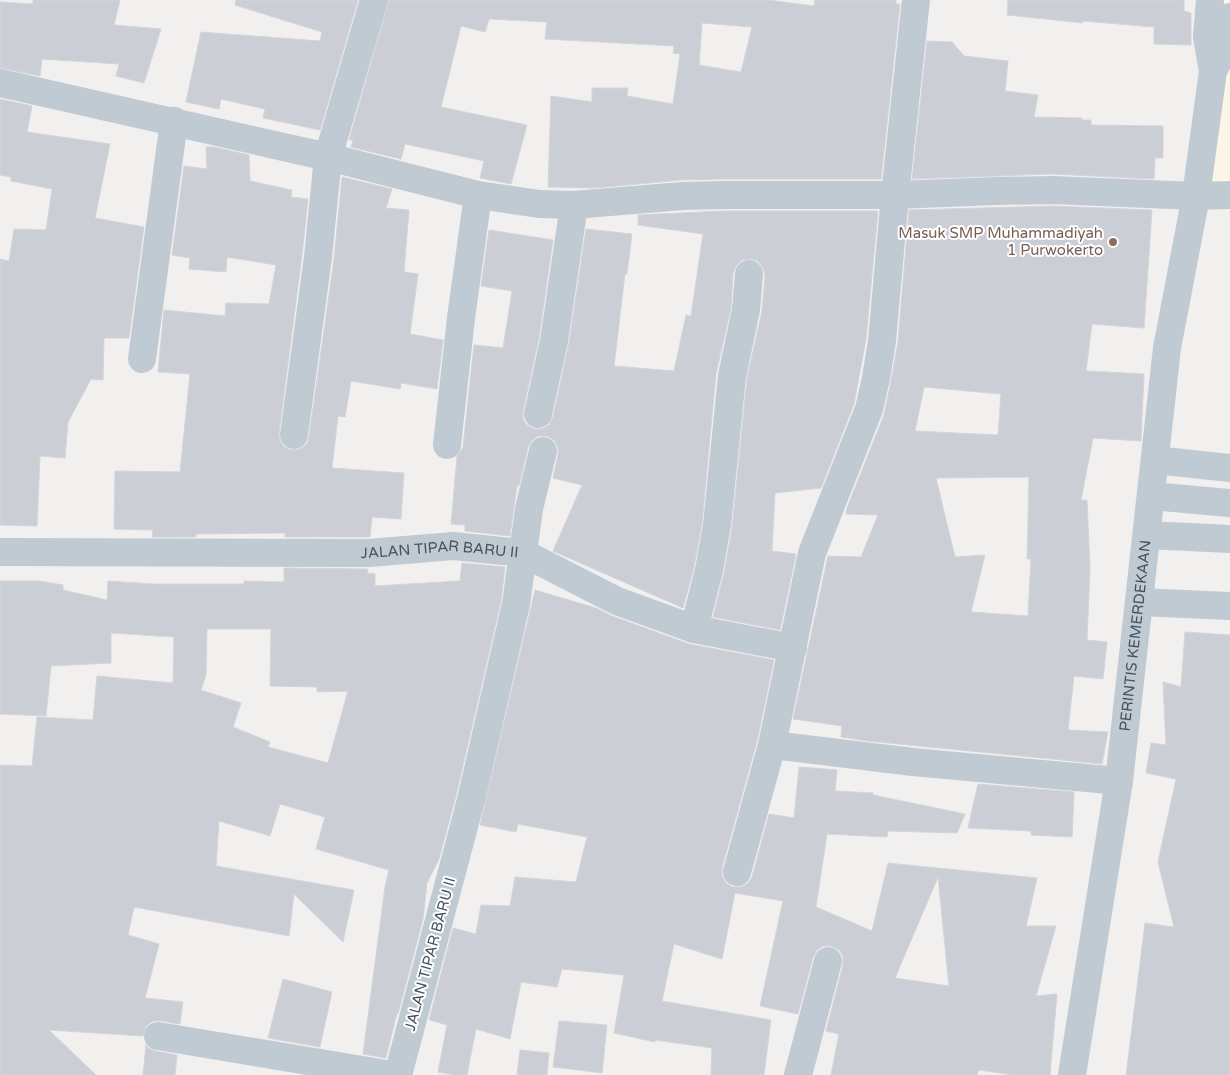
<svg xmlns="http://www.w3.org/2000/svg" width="1230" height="1075" font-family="'Varela Round',sans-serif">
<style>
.commercial{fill:#fdf6e8}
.building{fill:#cbced4;stroke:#d3d5db;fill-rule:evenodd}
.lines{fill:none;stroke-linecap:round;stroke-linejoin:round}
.minor{stroke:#bfcad2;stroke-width:28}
.education-dot{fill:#8d6e63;stroke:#fff;stroke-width:2}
.labels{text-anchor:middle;stroke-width:4;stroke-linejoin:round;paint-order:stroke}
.education-label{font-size:15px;fill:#785e54;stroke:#fff;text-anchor:end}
.street-label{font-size:15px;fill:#46535e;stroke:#fff}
</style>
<rect width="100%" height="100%" fill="#f2efef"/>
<!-- commercial -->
<path class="commercial" d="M 1207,0 L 1230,0 L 1230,196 L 1196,196 Z"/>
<!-- building -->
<path class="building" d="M 33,0 L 120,0 L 114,25 L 161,29 L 144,83 L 116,76 L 119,64 L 42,59 L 40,76 L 0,68 L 0,2 L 33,4 Z
M 236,0 L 358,0 L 320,130 L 263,118 L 265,109 L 221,99 L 219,109 L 186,102 L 201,32 L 320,41 L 322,32 L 235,5 Z
M 389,0 L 768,0 L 814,6 L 815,0 L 896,0 L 896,4 L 900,4 L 881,179 L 723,179 L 681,180 L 595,188 L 548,187 L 551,96 L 592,102 L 592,88 L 628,88 L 627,96 L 673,104 L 680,54 L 673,53 L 674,46 L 545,39 L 547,22 L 489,19 L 485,32 L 461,26 L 441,107 L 527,125 L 511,184 L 480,178 L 484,161 L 405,144 L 401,159 L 351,147 L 353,140 L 349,140 ZM 702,23 L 752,27 L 741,72 L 699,65 Z
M 1008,0 L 1184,0 L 1184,11 L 1191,13 L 1191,45 L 1154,44 L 1154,27 L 1083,21 L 1083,23 L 1007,15 Z
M 927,41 L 952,42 L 964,56 L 1008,61 L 1005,91 L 1038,95 L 1034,117 L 1082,118 L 1082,120 L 1091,120 L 1091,125 L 1163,126 L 1163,158 L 1155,158 L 1154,179 L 1052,174 L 912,179 Z
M 0,99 L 32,106 L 27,132 L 110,144 L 95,218 L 144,227 L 129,338 L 104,338 L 103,380 L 91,379 L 68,422 L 65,458 L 40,456 L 37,526 L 0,525 L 0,259 L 9,261 L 14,229 L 46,230 L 52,189 L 11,181 L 11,177 L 0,175 Z
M 206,147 L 214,147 L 249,155 L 250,181 L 292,190 L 291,197 L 308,199 L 302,255 L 279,433 L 280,441 L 284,447 L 291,450 L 300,449 L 307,444 L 309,437 L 334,259 L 342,177 L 392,189 L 386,208 L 409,210 L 404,272 L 418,274 L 410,334 L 443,340 L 437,389 L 401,383 L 400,389 L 351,381 L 345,417 L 338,416 L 332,468 L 404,473 L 401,519 L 372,517 L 370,537 L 285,537 L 285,533 L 196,534 L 196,537 L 152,537 L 153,530 L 114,529 L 115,471 L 180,472 L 190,374 L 158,372 L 164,310 L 225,316 L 226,303 L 269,304 L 276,265 L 227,257 L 226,272 L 189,269 L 190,258 L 172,255 L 184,166 L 207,169 Z
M 1052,206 L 1152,210 L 1144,328 L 1092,324 L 1086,371 L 1144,374 L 1141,441 L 1093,438 L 1081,500 L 1087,500 L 1090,568 L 1087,640 L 1107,642 L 1103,679 L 1074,676 L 1068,730 L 1108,732 L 1102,764 L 868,741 L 841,737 L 842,726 L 793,719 L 828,556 L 861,557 L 878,515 L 846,514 L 847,508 L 884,415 L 891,381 L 898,342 L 909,210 ZM 924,387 L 1001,394 L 998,435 L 915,431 ZM 1029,477 L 1027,559 L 1031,559 L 1028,616 L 971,612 L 985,555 L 955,557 L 936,478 Z
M 723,211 L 878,211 L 866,339 L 854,404 L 821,488 L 775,493 L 772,551 L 796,554 L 780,630 L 713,617 L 724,573 L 732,528 L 747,378 L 762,311 L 765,275 L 763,268 L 758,261 L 751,259 L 742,260 L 736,266 L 733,273 L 731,308 L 716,374 L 702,523 L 694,567 L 683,608 L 553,551 L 582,485 L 553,478 L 558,455 L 558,447 L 554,440 L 547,436 L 538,436 L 531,441 L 528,447 L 519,486 L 517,485 L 510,536 L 465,531 L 465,525 L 451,524 L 457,456 L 463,447 L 474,345 L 503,348 L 512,291 L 481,286 L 489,230 L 553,240 L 539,338 L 523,411 L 523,419 L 527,425 L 534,429 L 542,429 L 549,425 L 553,417 L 569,343 L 586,229 L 632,234 L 627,274 L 625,274 L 614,366 L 674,371 L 686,315 L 691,316 L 703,234 L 638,225 L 638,215 Z
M 462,563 L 505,567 L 501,601 L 456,796 L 439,859 L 427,883 L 423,919 L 398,1014 L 397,1013 L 386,1058 L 363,1054 L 385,887 L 389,870 L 316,849 L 325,817 L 280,804 L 270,836 L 219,821 L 216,866 L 354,890 L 343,942 L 294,894 L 289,936 L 134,907 L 128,935 L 159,944 L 145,998 L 183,1002 L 180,1024 L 161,1021 L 153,1021 L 146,1026 L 143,1036 L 49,1030 L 96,1075 L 0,1075 L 0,765 L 32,766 L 37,717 L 93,720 L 97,676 L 173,683 L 174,637 L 111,633 L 111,663 L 51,666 L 46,716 L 0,714 L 0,581 L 39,581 L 63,585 L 63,590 L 107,600 L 108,581 L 153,584 L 244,584 L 244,581 L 284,582 L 284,568 L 368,569 L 367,573 L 375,574 L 375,586 L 460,581 ZM 207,629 L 271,629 L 270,686 L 317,687 L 317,692 L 348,691 L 328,763 L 268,747 L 270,742 L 233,727 L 241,703 L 201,690 L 206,675 Z
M 535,590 L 596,608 L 612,616 L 689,644 L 774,660 L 757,741 L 722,868 L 722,876 L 726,883 L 732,887 L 741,887 L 748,883 L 752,877 L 769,814 L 794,818 L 799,767 L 837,770 L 835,791 L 873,793 L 873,795 L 965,814 L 957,833 L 888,831 L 887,837 L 827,834 L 816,907 L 872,931 L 888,863 L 1037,878 L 1026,926 L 1056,926 L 1036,996 L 1057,994 L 1050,1075 L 1013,1075 L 979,1070 L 977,1075 L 831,1075 L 839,1034 L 826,1031 L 843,965 L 843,956 L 839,950 L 831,946 L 823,946 L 817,950 L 813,957 L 798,1014 L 760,1006 L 783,901 L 735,893 L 722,959 L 674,944 L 662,1001 L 771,1020 L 764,1075 L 711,1075 L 712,1048 L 655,1040 L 655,1042 L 614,1033 L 624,975 L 562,969 L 557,987 L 521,982 L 510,1039 L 476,1029 L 467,1075 L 455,1075 L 438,1072 L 447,1025 L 429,1020 L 453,928 L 476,934 L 481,905 L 510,906 L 515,877 L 576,882 L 587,837 L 518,824 L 516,832 L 480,825 ZM 938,877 L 949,986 L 895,978 Z
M 1185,632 L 1230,635 L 1230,1075 L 1126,1075 L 1145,923 L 1174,927 L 1158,862 L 1176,779 L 1146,773 L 1151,743 L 1166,745 L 1163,682 L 1181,687 Z
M 978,784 L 1074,792 L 1072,837 L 1031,835 L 1031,831 L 968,828 Z
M 283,979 L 332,992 L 320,1047 L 268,1038 Z
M 559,1021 L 607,1025 L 602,1073 L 553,1067 Z
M 146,1045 L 148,1048 L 155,1051 L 177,1055 L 175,1075 L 143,1075 Z
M 520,1050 L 549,1053 L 547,1075 L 517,1075 Z"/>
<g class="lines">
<!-- minor -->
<g class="minor">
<path d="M 916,0 L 895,195 L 882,341 L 876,378 L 869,409 L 812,553 L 772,745 L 913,762 L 1119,781"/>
<path d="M 1213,71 L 1228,42 L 1230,17"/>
<path d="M 0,83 L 328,157 L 478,195 L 539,204 L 574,205 L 682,196 L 723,195 L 895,195 L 997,191 L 1052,190 L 1196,196 L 1230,195"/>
<path d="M 142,359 L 174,121"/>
<path d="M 538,414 L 554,341 L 574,205"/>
<path d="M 294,435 L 318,257 L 328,157 L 374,0"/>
<path d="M 447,445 L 461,318 L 478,195"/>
<path d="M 543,451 L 529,509 L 523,553 L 617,601 L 694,629 L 793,648"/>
<path d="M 1155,460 L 1230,468"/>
<path d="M 1151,496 L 1230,503"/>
<path d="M 1147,535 L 1230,539"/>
<path id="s1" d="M 0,552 L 369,553 L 453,546 L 523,553 L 516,604 L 471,800 L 398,1075"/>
<path d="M 1139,602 L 1230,606"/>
<path d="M 694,629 L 709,570 L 717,525 L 732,376 L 746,310 L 749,274"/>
<path d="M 737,872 L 772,745"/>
<path d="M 158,1036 L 392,1075"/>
<path d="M 798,1075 L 828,961"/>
<path id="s2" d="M 1072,1075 L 1119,781 L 1167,348 L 1196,196 L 1213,71 L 1207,37 L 1210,0"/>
</g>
</g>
<!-- markers -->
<circle class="education-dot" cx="1113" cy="242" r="5"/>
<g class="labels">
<!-- education labels -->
<g class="education-label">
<text x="1103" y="238">Masuk SMP Muhammadiyah<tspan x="1103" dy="17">1 Purwokerto</tspan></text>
</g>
<!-- street labels -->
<g class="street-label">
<text dy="5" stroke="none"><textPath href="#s1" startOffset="440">JALAN TIPAR BARU II</textPath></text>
<text dy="5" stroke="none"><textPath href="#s2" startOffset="444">PERINTIS KEMERDEKAAN</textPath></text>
<text transform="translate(430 954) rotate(-75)" y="5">JALAN TIPAR BARU II</text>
</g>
</g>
</svg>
